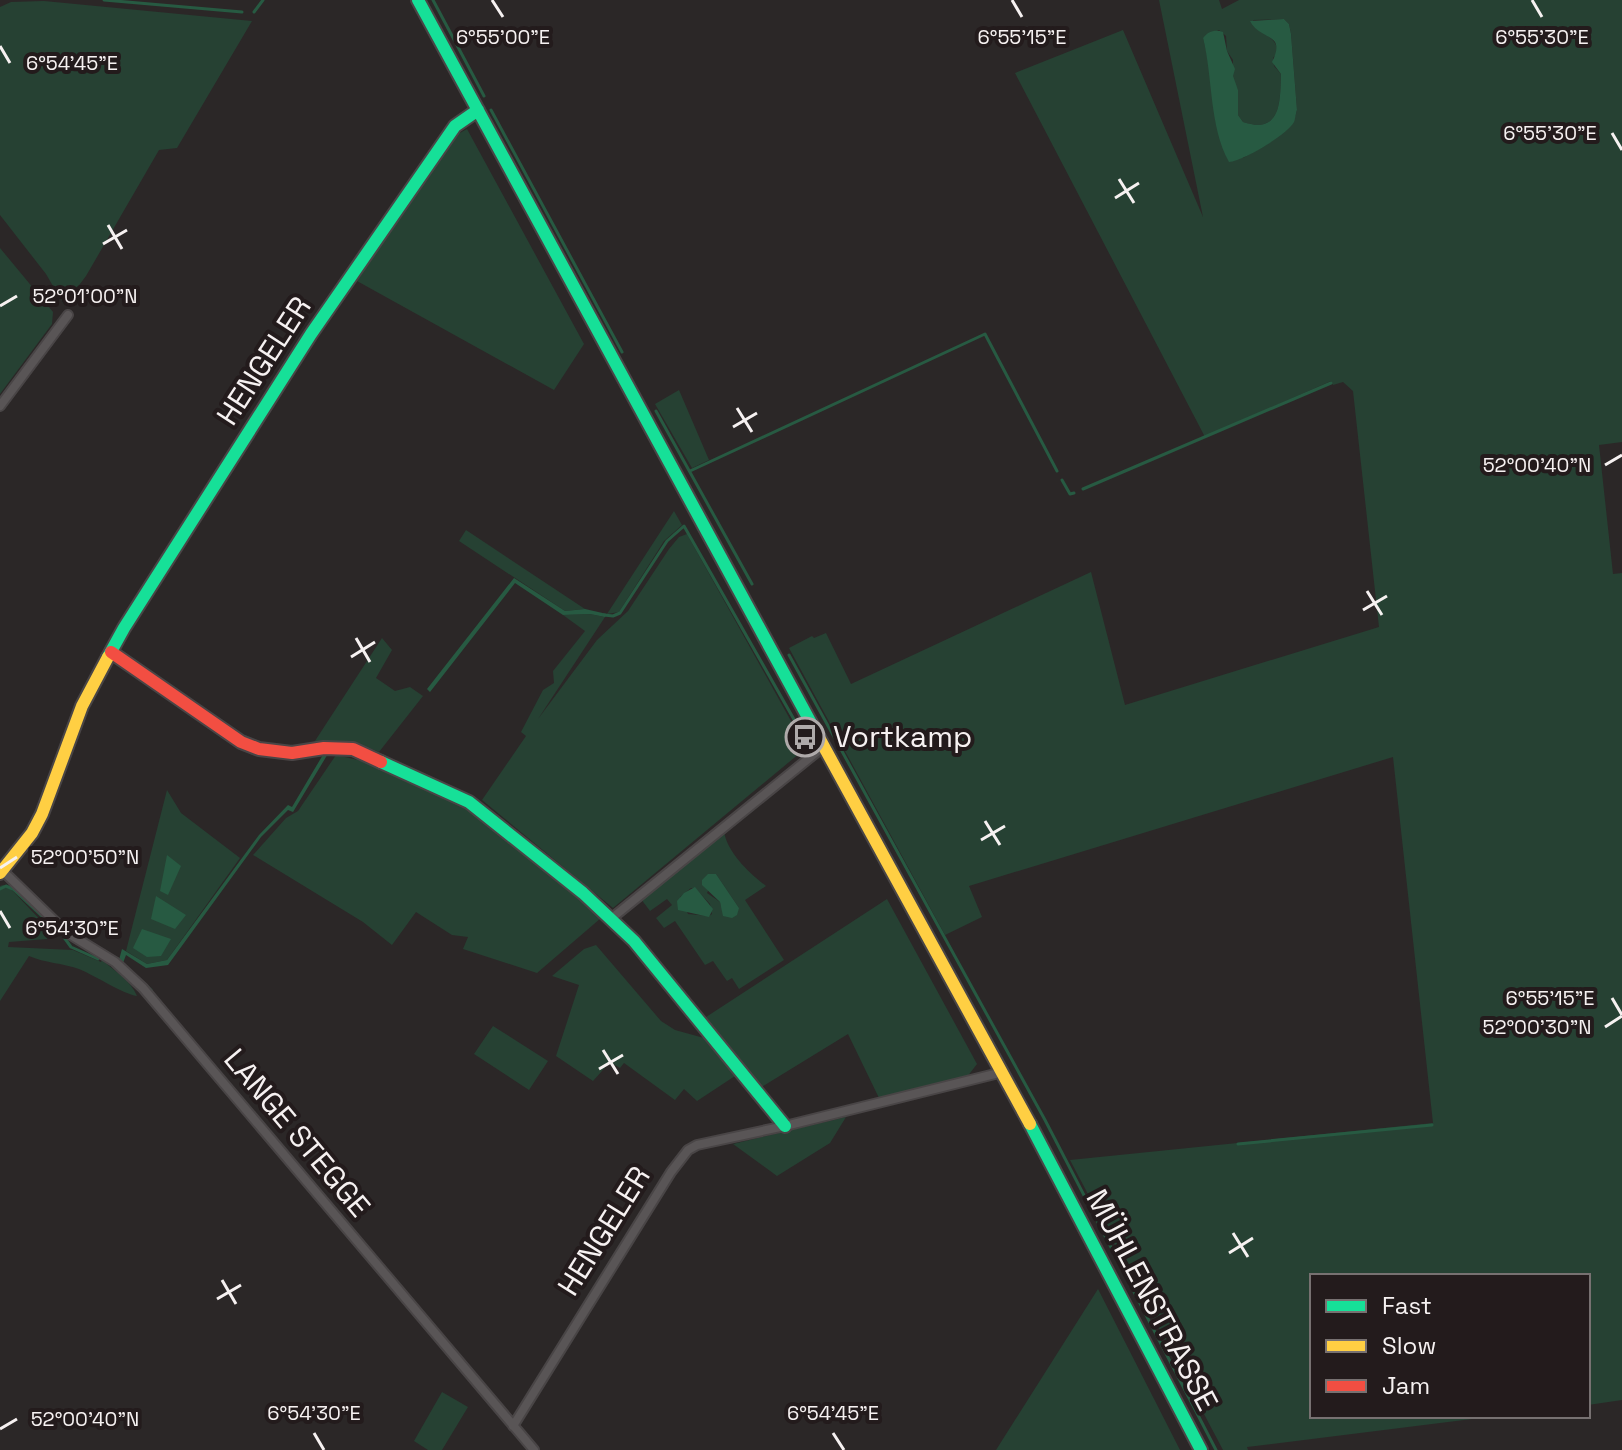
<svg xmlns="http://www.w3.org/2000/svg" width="1622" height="1450" font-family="'Space Grotesk',sans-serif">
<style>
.green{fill:#264133;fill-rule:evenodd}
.water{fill:#275a42}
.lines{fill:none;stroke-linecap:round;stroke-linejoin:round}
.stream{stroke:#275a42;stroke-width:3}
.street-casing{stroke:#494546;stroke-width:12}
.fast-casing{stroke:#494546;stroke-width:16}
.slow-casing{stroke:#494546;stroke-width:16}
.jam-casing{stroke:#494546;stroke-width:16}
.street{stroke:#595556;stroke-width:8}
.fast{stroke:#16e098;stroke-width:12}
.slow{stroke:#ffcf43;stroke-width:12}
.jam{stroke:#f24e42;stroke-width:12}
.ticks{fill:none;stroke:#f6f1f1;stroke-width:3}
.labels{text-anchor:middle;stroke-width:8;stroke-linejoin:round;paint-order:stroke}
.street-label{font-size:30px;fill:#f6f1f1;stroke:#231b1c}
.poi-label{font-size:30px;fill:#f6f1f1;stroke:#231b1c;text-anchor:start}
.ticks-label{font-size:20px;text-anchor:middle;fill:#f6f1f1;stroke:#231b1c;stroke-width:8;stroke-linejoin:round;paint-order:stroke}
</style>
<rect width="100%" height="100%" fill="#2b2727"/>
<!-- green -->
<path class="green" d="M 1159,0 L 1219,0 L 1222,9 L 1239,0 L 1622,0 L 1622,442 L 1599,445 L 1613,574 L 1622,573 L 1622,1400 L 1588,1405 L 1588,1276 L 1312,1276 L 1312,1416 L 1496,1416 L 1247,1447 L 1248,1450 L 1223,1450 L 1070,1160 L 1433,1123 L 1393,757 L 969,886 L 982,917 L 945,935 L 789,648 L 812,636 L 814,638 L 826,633 L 851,684 L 1091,572 L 1125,705 L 1379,627 L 1353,391 L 1343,382 L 1333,385 L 1331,381 L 1205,437 L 1015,73 L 1123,30 L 1203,217 ZM 1284,19 L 1289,24 L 1291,34 L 1297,110 C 1292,135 1264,145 1243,158 L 1216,122 L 1210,66 L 1203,38 L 1219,30 L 1226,36 L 1227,51 L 1233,60 L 1233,81 L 1238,90 L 1238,115 L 1243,122 C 1282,135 1280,100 1281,74 L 1274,66 L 1273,58 L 1278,52 C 1277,38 1261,33 1253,20 Z
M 44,1 L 252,21 L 177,148 L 159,150 L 86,276 L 64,305 L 46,274 L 0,215 L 0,7 L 11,2 Z
M 467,129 L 584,344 L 554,390 L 357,281 L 444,148 L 458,134 Z
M 0,248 L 53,312 L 52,324 L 0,394 Z
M 679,390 L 709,460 L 692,468 L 655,404 Z
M 674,511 L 682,525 L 664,541 L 619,612 L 607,614 Z
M 466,530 L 585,609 L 565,611 L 459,541 Z
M 687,534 L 806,748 L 613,908 L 482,800 L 526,736 L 521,732 L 543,690 L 554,683 L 553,671 L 585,631 L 563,615 L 590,614 L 605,617 L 538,719 L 597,640 L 628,611 L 669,549 L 679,537 Z
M 382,638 L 392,650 L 376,678 L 395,691 L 410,687 L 423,696 L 379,752 C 356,742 337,741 313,744 Z
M 336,755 L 367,762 L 476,813 L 601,918 L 537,973 L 463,949 L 468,937 L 452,935 L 416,912 L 392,945 L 363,922 L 253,855 L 286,818 L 298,811 Z
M 167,790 L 181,813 L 240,858 L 167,960 L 147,964 L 126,951 Z
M 724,832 C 728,853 748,872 766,886 L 745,900 L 784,960 L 739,989 L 732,978 L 727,981 L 713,961 L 705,965 L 675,921 L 664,928 L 656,918 L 672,905 L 667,899 L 650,911 L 641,899 ZM 716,874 L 739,908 L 721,906 L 720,902 L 707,893 ZM 691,888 L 695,888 L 710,904 L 712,914 L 709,916 L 688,914 L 680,897 Z
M 3,885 L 9,887 L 49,929 L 47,939 L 9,942 L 8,947 L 73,950 L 101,962 L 102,960 C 115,971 131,981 137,996 C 123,994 96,976 79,969 C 62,963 45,963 29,956 L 0,1001 L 0,886 Z
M 887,899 L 977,1064 L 967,1077 L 879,1098 L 848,1034 L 760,1088 L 703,1019 Z
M 596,945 L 661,1021 L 675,1030 L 704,1038 L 735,1076 L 697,1101 L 684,1089 L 675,1100 L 624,1063 L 620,1068 L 610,1062 L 593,1081 L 556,1056 L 579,985 L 552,976 L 584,949 Z
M 493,1026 L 548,1061 L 529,1090 L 474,1054 Z
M 846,1117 L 830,1143 L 777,1176 L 733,1144 Z
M 1098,1289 L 1180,1450 L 996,1450 Z
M 442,1392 L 468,1407 L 442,1450 L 428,1450 L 414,1441 Z"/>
<!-- water -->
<path class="water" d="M 1284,19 L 1289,24 L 1291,34 L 1297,110 C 1296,112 1295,120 1294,122 C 1287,135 1243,161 1229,162 C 1209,126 1213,77 1203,38 C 1208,31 1216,29 1223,32 L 1227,51 L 1235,69 L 1233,76 L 1238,90 L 1238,115 L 1243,122 C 1282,135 1280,100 1281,74 L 1272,62 C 1287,32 1260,41 1250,21 Z
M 514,578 L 565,611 L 585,609 L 607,614 L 605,617 L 590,614 L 563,615 L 515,583 L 430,692 L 427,689 Z
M 329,752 L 293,812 L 288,810 L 261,837 L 168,965 L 146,968 L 126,955 L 123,963 L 119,960 L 122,949 L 147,964 L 167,960 L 259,835 L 288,805 L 292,807 L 324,753 Z
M 167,855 L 181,866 L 168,895 L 160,891 Z
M 708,874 L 716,874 L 739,908 L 737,915 L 732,918 L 723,916 L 720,902 L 702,885 L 702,880 Z
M 695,887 L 713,909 L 709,917 L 678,910 L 677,901 L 684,893 Z
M 156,896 L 186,915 L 175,929 L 151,919 Z
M 142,929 L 171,939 L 161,956 L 147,957 L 133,948 Z"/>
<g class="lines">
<!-- stream -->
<path class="stream" d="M 104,0 L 242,12
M 433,0 L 484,96
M 254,12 L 263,0
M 491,110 L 622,352
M 656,411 L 752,584
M 690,471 L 985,334 L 1057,471
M 1062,480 L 1070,494 L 1074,493
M 1083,489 L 1331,383
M 604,615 L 613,616 L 620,613 L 667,541 L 684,526 L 808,744
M 789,655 L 1045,1120 L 1216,1450
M 0,889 L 6,886 L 13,889 L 45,919
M 58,929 L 71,947 L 98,959
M 127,968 L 151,990
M 1238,1144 L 1432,1125"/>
<defs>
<path id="street" d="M 0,406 L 68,315
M 2,870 L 66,932 L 115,962 L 143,988 L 534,1450
M 612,918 L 823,747
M 513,1426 L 671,1172 L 688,1150 L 697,1145 L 785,1126 L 1003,1072"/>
<path id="fast" d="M 418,0 L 817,734
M 108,657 L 124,628 L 311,334 L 455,126 L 478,110
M 381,762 L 469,802 L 583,893 L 634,941 L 785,1126
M 1030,1124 L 1201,1450"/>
<path id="slow" d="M 817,734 L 1030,1124
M 0,873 L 32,833 L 42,814 L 82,706 L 108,657"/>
<path id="jam" d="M 111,652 L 241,742 L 259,749 L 292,753 L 324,748 L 353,749 L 381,762"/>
</defs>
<!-- street casing -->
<use href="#street" class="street-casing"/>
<!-- fast casing -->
<use href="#fast" class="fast-casing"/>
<!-- slow casing -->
<use href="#slow" class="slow-casing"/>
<!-- jam casing -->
<use href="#jam" class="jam-casing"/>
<!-- street -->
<use href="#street" class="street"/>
<!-- fast -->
<use href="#fast" class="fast"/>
<!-- slow -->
<use href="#slow" class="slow"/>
<!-- jam -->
<use href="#jam" class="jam"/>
</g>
<!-- ticks -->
<path class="ticks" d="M 492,0 L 503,17M 1012,0 L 1022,17M 1532,0 L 1542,17M 0,46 L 10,63M 1612,133 L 1622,150M 1119,179 L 1134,203M 1115,198 L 1139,183M 108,225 L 122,249M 103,244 L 127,230M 0,306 L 17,296M 737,408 L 752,432M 733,427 L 757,413M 1605,465 L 1622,455M 1367,591 L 1382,615M 1363,610 L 1387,596M 356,638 L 370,662M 351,657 L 375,642M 985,821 L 1000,845M 981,840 L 1005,826M 0,868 L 17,857M 0,911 L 10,928M 1612,998 L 1622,1015M 1605,1027 L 1622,1016M 603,1050 L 618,1074M 599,1069 L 623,1055M 1233,1233 L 1248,1257M 1229,1253 L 1253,1238M 222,1280 L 236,1304M 217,1299 L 241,1285M 0,1429 L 17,1419M 314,1433 L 324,1450M 833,1433 L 844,1450"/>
<!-- icons -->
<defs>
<symbol id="bus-ring" viewBox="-11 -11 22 22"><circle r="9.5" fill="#231b1c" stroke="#afaaaa" stroke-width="1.5"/><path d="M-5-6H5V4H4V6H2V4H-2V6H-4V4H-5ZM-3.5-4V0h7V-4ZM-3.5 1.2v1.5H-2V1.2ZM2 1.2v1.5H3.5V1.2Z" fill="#afaaaa"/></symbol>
</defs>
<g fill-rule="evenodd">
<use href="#bus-ring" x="783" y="715" width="44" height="44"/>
</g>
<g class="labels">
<!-- street labels -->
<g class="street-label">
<text transform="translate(264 361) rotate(-57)" y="10">HENGELER</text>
<text transform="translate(297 1133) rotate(50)" y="10">LANGE STEGGE</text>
<text transform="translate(604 1231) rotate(-58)" y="10">HENGELER</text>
<text transform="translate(1152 1300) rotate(62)" y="10">MÜHLENSTRASSE</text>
</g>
<!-- poi labels -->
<g class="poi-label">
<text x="833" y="747">Vortkamp</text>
</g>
</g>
<g class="ticks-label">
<text x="503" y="44">6°55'00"E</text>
<text x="1022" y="44">6°55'15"E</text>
<text x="1542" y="44">6°55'30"E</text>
<text x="72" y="70">6°54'45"E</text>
<text x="1550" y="140">6°55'30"E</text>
<text x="85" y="303">52°01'00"N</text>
<text x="1537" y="472">52°00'40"N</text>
<text x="85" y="864">52°00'50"N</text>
<text x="72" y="935">6°54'30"E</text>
<text x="1550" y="1005">6°55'15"E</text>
<text x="1537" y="1034">52°00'30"N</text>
<text x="314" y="1420">6°54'30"E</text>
<text x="833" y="1420">6°54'45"E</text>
<text x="85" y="1426">52°00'40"N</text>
</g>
<!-- legend -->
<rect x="1310" y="1274" width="280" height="144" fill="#231b1c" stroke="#777171" stroke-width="2"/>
<rect x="1326" y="1300" width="40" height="12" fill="#16e098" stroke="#777171" stroke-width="2"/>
<text x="1382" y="1314" font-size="24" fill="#f6f1f1">Fast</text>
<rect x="1326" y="1340" width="40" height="12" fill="#ffcf43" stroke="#777171" stroke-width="2"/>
<text x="1382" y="1354" font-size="24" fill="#f6f1f1">Slow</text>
<rect x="1326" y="1380" width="40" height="12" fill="#f24e42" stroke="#777171" stroke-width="2"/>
<text x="1382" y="1394" font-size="24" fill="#f6f1f1">Jam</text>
</svg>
